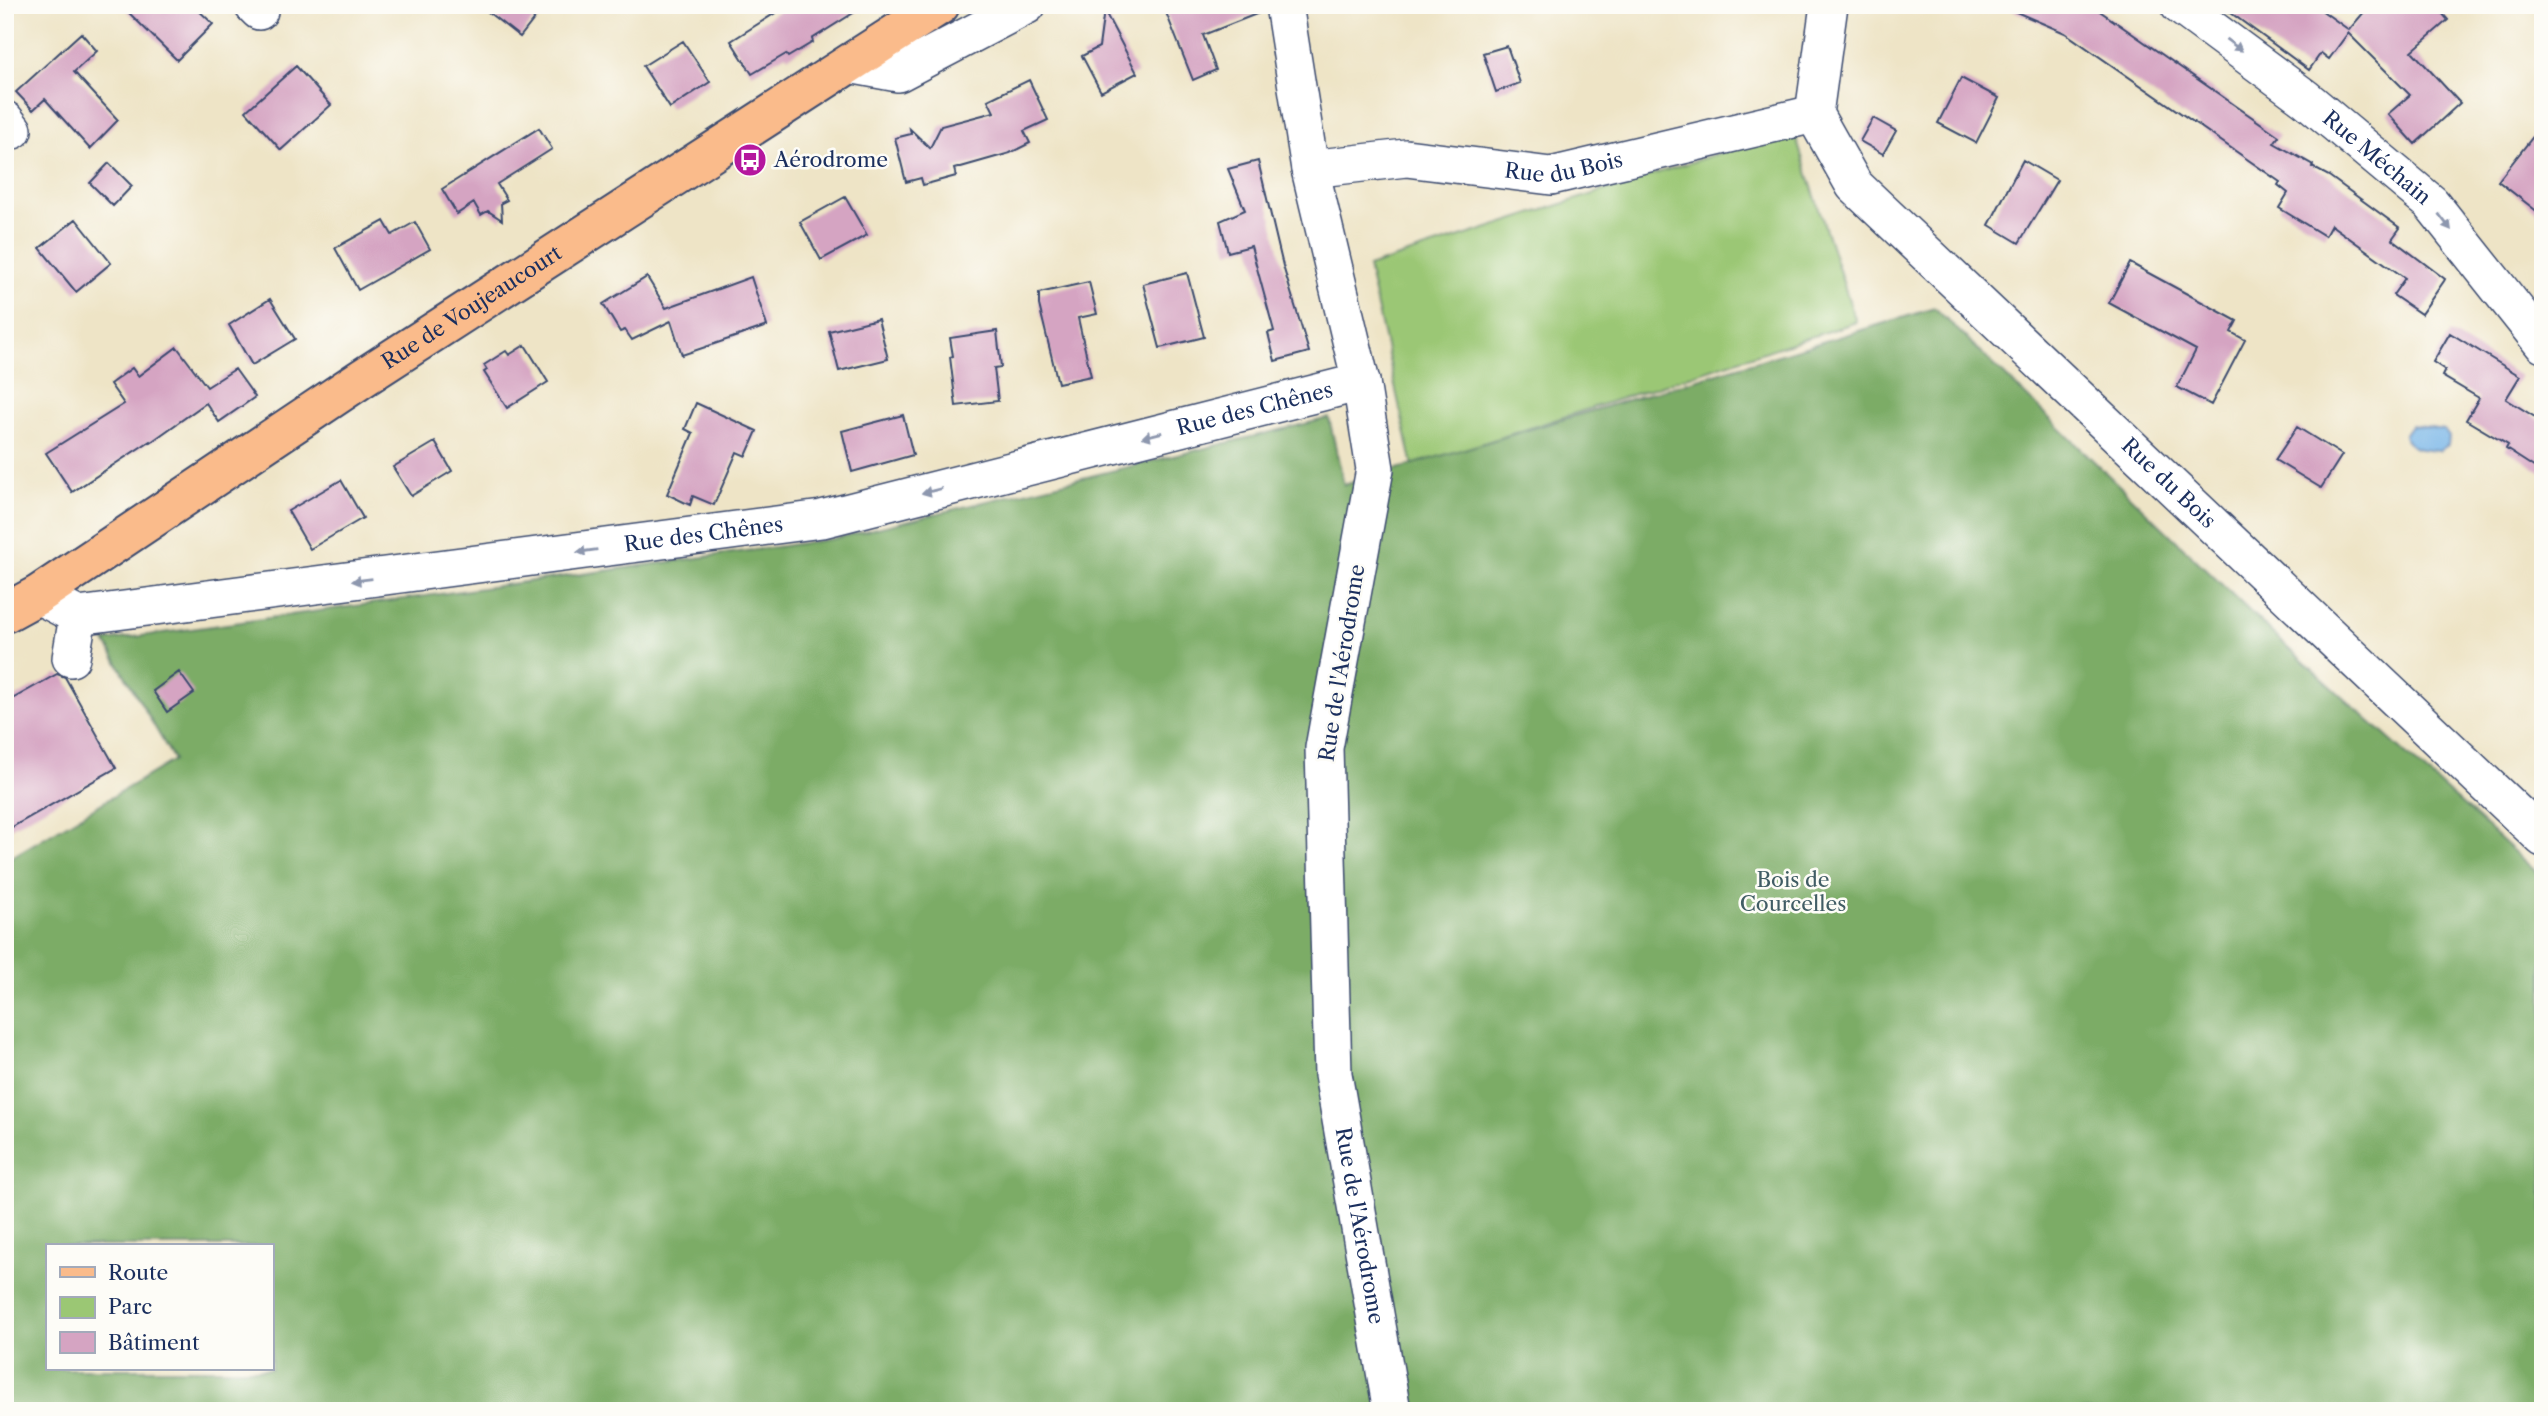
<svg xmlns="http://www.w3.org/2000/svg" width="2548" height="1416" font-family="'Libre Caslon Text',serif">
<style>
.green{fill:#9bc774;stroke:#5b7b69;stroke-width:2}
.forest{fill:#7cac66;stroke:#4c6e62;stroke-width:2;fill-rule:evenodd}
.water{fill:#73b3e7;stroke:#4771a2;stroke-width:2}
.building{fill:#d5a4c2}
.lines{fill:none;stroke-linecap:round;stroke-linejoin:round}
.minor-casing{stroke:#3b4a6e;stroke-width:40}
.major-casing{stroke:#3b4a6e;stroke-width:42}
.minor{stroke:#fff;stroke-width:37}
.major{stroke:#fabb8b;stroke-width:38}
.oneway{fill:#8d97ae}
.labels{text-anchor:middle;stroke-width:5;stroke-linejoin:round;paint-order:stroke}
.street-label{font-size:21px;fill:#1b2f5e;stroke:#fdfcf7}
.poi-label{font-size:21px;fill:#1b2f5e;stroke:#fdfcf7;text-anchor:start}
.park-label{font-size:21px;fill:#415d65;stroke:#fdfcf7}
</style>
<rect width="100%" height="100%" fill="#fdfcf7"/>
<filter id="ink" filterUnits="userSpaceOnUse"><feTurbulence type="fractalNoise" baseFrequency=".0143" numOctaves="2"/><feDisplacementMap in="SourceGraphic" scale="14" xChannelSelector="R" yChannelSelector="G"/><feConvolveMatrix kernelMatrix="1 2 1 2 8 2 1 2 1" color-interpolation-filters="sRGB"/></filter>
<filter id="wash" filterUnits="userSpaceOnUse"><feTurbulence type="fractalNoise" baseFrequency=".00686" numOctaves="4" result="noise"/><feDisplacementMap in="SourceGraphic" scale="28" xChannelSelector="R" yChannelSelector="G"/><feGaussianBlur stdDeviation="1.57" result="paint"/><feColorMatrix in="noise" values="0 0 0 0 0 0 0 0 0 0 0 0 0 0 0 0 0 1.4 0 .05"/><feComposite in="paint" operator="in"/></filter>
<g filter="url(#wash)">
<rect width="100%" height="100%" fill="#eee4c6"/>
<!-- green -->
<path class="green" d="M 1793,129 L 1856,322 L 1413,466 L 1368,267 Z"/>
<!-- forest -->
<path class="forest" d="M 1935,308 L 2271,632 L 2543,878 L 2543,1411 L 5,1411 L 5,861 L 174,760 L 105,641 L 832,539 L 1329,418 L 1344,485 ZM 47,1246 L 271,1246 L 271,1369 L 47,1369 Z"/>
<!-- water -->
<path class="water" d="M 2411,425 L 2444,430 L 2449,437 L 2448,445 L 2439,451 C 2426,450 2407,450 2404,435 Z"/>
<g id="blocks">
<!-- building -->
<path class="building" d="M 121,5 L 193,5 L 213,24 L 177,60 Z
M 479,5 L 545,5 L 520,37 Z
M 788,5 L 866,5 L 812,39 L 813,42 L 788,57 L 786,54 L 752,74 L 731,41 Z
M 1163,5 L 1263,5 L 1264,11 L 1203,35 L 1216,70 L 1193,80 Z
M 2000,5 L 2091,5 L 2279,136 L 2274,143 L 2313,165 L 2312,167 L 2329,176 L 2400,228 L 2392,239 L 2445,279 L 2444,281 L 2421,314 L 2393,295 L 2405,278 L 2331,225 L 2325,236 L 2279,208 L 2288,193 L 2278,185 L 2280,182 L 2065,33 Z
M 2220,5 L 2314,5 L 2349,30 L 2370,5 L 2435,5 L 2448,20 L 2412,51 L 2460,103 L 2415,144 L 2388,114 L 2410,95 L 2348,33 L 2329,59 L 2321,53 L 2309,70 Z
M 1104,10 L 1137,73 L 1101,92 L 1082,56 L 1099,47 Z
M 81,33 L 97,51 L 74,72 L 118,120 L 90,149 L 45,99 L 33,110 L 16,92 Z
M 683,41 L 710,82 L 670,108 L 643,66 Z
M 1507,46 L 1520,83 L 1496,92 L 1483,53 Z
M 296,66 L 331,105 L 281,150 L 246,111 Z
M 1961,78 L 1999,98 L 1976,143 L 1938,123 Z
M 1029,80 L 1048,120 L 1024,131 L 1030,143 L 1010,153 L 954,169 L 956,176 L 923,185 L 921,178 L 906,182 L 895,138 L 911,134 L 910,129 L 930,148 L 941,126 L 994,112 L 988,100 Z
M 1873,118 L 1896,131 L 1883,154 L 1860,141 Z
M 2543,124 L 2543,216 L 2498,181 Z
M 539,128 L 552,149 L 497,184 L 507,200 L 501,203 L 502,220 L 488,211 L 481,215 L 474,203 L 457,214 L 442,189 Z
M 2023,160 L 2057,180 L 2019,243 L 1989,225 Z
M 1258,161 L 1283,266 L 1309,352 L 1275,361 L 1268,333 L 1274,331 L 1251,246 L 1228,252 L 1220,221 L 1245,210 L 1228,169 Z
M 109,163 L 132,186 L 113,206 L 90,183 Z
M 845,197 L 867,235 L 821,260 L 800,222 Z
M 76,219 L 111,263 L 76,292 L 40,248 Z
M 384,221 L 392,235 L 415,222 L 430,249 L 358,290 L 335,248 Z
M 2130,263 L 2237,321 L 2231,332 L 2245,340 L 2211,405 L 2177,387 L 2196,350 L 2109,303 Z
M 1187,273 L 1204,337 L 1160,348 L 1143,284 Z
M 647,277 L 666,308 L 751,277 L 767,326 L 682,355 L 671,321 L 632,340 L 625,330 L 620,332 L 603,304 Z
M 1089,282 L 1097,314 L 1078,318 L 1091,376 L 1058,383 L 1039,305 L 1039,293 Z
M 270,299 L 295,339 L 252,365 L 229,325 Z
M 878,319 L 888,359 L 839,371 L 829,331 Z
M 997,331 L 1001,367 L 994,368 L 998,401 L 956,406 L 950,357 L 953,356 L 950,338 Z
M 2450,333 L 2520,376 L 2506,399 L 2543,422 L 2543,473 L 2506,449 L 2508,445 L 2466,420 L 2479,398 L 2442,376 L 2445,370 L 2433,362 Z
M 525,345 L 548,382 L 507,408 L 484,372 L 487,370 L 484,365 L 506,351 L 509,355 Z
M 177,347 L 207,387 L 235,369 L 255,397 L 219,422 L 206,403 L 151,442 L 150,441 L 72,492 L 46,453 L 124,404 L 110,384 L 132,368 L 138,376 Z
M 696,403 L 757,431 L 746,456 L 737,452 L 714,505 L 693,496 L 690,505 L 667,494 L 693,433 L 685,429 Z
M 903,415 L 913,455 L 852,472 L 842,431 Z
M 2297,427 L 2342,455 L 2321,488 L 2275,460 Z
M 435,442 L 452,471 L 411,496 L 393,467 Z
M 341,480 L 363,518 L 310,549 L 288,511 Z
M 179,672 L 194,693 L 167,712 L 153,691 Z
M 57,674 L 65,677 L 116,768 L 5,831 L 5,703 Z"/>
</g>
</g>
<g filter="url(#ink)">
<use href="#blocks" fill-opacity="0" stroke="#3b4a6e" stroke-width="2"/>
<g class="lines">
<defs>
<g id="minor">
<path d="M 253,5 L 259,11"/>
<path id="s1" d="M 1284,5 L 1310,169 L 1361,382 L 1375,469 L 1324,748 L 1333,1074 L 1392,1411"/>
<path id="s2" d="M 1829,5 L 1814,114 L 1854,185 L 2543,838"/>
<path id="s3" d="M 2179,5 L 2305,98 L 2431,203 L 2543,344"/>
<path d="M 849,64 L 898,73 L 1027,5"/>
<path d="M 5,120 L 13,130"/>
<path id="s4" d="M 1310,169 L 1406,158 L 1551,176 L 1814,114"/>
<path id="s5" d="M 38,595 L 78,616 L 822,519 L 1361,382"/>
<path d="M 71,658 L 78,616"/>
</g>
<g id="major">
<path id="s6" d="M 5,613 L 38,595 L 361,379 L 940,5"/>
</g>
</defs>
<!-- minor casing -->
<use href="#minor" class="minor-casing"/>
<!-- major casing -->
<use href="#major" class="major-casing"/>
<!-- minor -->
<use href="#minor" class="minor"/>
<!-- major -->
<use href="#major" class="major"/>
</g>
<!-- one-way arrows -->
<defs><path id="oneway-solid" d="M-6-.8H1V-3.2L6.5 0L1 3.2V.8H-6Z" transform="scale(1.75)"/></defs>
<g class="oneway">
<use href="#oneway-solid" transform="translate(2234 45) rotate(36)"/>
<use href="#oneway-solid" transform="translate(2445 222) rotate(52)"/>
<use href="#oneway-solid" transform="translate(1152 435) rotate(166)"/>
<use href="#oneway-solid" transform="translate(932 491) rotate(166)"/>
<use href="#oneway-solid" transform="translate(587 551) rotate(172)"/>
<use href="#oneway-solid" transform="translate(362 580) rotate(173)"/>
</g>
</g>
<!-- icons -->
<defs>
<symbol id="bus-disc" viewBox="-11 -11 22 22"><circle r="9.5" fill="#b5179e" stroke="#fdfcf7"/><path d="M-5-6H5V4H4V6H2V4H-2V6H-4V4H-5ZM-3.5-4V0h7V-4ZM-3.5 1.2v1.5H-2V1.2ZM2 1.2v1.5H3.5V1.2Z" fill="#fff"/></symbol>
</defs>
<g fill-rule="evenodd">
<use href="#bus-disc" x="731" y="141" width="38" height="38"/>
</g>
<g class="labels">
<!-- street labels -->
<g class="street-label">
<text dy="7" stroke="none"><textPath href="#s3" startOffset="250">Rue Méchain</textPath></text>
<text dy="7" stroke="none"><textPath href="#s4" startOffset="256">Rue du Bois</textPath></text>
<text dy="7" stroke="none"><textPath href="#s6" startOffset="558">Rue de Voujeaucourt</textPath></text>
<text dy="7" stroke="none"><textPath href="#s5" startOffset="1242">Rue des Chênes</textPath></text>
<text dy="7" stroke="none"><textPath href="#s2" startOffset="625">Rue du Bois</textPath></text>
<text dy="7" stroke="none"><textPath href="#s5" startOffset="676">Rue des Chênes</textPath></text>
<text transform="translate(1342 663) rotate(-81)" y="7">Rue de l'Aérodrome</text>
<text dy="7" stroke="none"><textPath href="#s1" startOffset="1237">Rue de l'Aérodrome</textPath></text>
</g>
<!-- poi labels -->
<g class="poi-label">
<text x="774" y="167">Aérodrome</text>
</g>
<!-- park labels -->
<g class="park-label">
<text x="1793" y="887">Bois de<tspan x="1793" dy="24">Courcelles</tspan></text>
</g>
</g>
<!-- margin -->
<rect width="2548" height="1416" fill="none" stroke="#fdfcf7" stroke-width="28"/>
<!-- legend -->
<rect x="46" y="1244" width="228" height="126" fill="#fdfcf7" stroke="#a3aaba" stroke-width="2"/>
<rect x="60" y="1267" width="35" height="10" fill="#fabb8b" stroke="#a3aaba" stroke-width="2"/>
<text x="108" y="1280" font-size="21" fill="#1b2f5e">Route</text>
<rect x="60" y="1297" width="35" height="21" fill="#9bc774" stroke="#a3aaba" stroke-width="2"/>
<text x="108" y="1314" font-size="21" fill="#1b2f5e">Parc</text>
<rect x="60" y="1332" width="35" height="21" fill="#d5a4c2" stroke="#a3aaba" stroke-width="2"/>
<text x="108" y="1350" font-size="21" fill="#1b2f5e">Bâtiment</text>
</svg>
